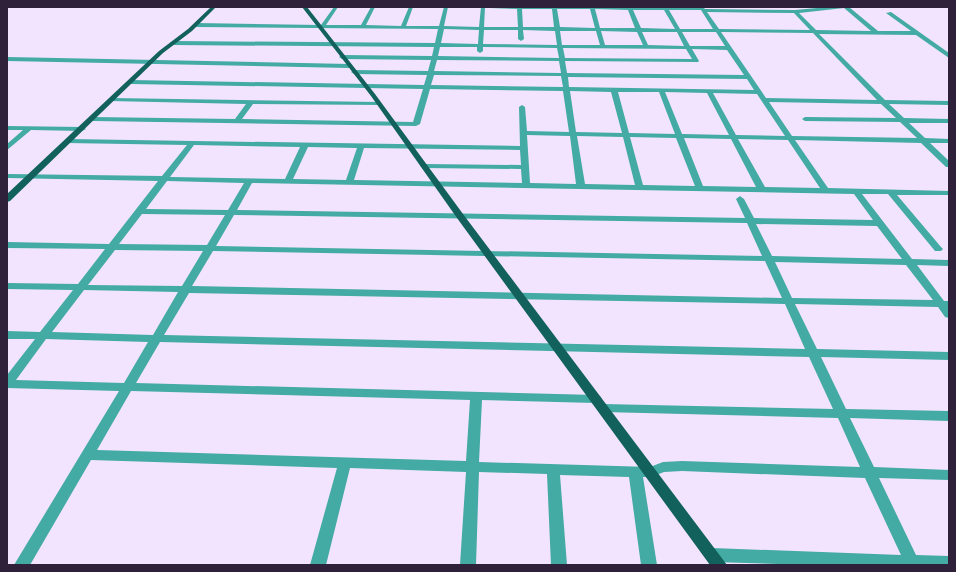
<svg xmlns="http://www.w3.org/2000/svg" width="956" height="572" font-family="Cabin,sans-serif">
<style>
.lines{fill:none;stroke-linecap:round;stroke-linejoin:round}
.minor{fill:#44aaa4;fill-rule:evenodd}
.major{fill:#13615d;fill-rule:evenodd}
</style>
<rect width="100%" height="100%" fill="#f2e4fe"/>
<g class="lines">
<!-- minor -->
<path class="minor" d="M 334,7 L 338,7 L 326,25 L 361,25 L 371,7 L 375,7 L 366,25 L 401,26 L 409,7 L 413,7 L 406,26 L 439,26 L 444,7 L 448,7 L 444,26 L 479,27 L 481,7 L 485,7 L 484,27 L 518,27 L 517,9 L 490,8 L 488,7 L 703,7 L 705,9 L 795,10 L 828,7 L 849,7 L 878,31 L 911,31 L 886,13 L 891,12 L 949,53 L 949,58 L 916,35 L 819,34 L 885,100 L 949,101 L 949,105 L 889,104 L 904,118 L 949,119 L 949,123 L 909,123 L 925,138 L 949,139 L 949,143 L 930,143 L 949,161 L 949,167 L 946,167 L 921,143 L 795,140 L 828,188 L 949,191 L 949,195 L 897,195 L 941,247 L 943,249 L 941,251 L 935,251 L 888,194 L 862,194 L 912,259 L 949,260 L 949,266 L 917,265 L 944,301 L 949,301 L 949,318 L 945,317 L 938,307 L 795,304 L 817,349 L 949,352 L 949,360 L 821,357 L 846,409 L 949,411 L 949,421 L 850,418 L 874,467 L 949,470 L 949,480 L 879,478 L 916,555 L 949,556 L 949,565 L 809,565 L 712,562 L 707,560 L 705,555 L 707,550 L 712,548 L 901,555 L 865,478 L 682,471 L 664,472 L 651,477 L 643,477 L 657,565 L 641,565 L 629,477 L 560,475 L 567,565 L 551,565 L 547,474 L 479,472 L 476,565 L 460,565 L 466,472 L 350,468 L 326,565 L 310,565 L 337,468 L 91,460 L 30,565 L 14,565 L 119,391 L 7,388 L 7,375 L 35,339 L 7,339 L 7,331 L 40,332 L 73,290 L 7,289 L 7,283 L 78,284 L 105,249 L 7,248 L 7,242 L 109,244 L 158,181 L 7,178 L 7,174 L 162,176 L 187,145 L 66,143 L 65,141 L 69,139 L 520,146 L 519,107 L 522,105 L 525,107 L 527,131 L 569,132 L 563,91 L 430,89 L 420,124 L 416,126 L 93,121 L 90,119 L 93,117 L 235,119 L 246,104 L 110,101 L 110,99 L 112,98 L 379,102 L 381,103 L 381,105 L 253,104 L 242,119 L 413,122 L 423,89 L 131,84 L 128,82 L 131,80 L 424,85 L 427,75 L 354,74 L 351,72 L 354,70 L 428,71 L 431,60 L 342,59 L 339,57 L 342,55 L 432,56 L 434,47 L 173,45 L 170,43 L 173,41 L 435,43 L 438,29 L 196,27 L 193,25 L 196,23 L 321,25 ZM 844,8 L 871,31 L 816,30 L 799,13 ZM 522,9 L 552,9 L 554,27 L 523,27 ZM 557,9 L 590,9 L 595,28 L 560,27 ZM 595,9 L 628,10 L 635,28 L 600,28 ZM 633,10 L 664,10 L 675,29 L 641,28 ZM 669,10 L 701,10 L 713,29 L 680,29 ZM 707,12 L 794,13 L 810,30 L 719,29 ZM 444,29 L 479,30 L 478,44 L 441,43 ZM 484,30 L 518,30 L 518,39 L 521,41 L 524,39 L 523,30 L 555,31 L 557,45 L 483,44 ZM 560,31 L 596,31 L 600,45 L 562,45 ZM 601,31 L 637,32 L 643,45 L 605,45 ZM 642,32 L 677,32 L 684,46 L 648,45 ZM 682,32 L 716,32 L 725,46 L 690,46 ZM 721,32 L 813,33 L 877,100 L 766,98 ZM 440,47 L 477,47 L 477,51 L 480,53 L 483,51 L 483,47 L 557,48 L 559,58 L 438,56 ZM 563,48 L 686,49 L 692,59 L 565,58 ZM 692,49 L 727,50 L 744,75 L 567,73 L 565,61 L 698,62 L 699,61 ZM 437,60 L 559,61 L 561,73 L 434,71 ZM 434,75 L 561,76 L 563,87 L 431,85 ZM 568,77 L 747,79 L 754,90 L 569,87 ZM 570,91 L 611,92 L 622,133 L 576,132 ZM 618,92 L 659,92 L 675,134 L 629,133 ZM 665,92 L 707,93 L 729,135 L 682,134 ZM 713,93 L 757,94 L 785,136 L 736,135 ZM 769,102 L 881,104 L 896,118 L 805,117 L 802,119 L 805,121 L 900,122 L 917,138 L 792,136 ZM 527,135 L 570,136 L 576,184 L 530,183 ZM 577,136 L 623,137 L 635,185 L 585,184 ZM 630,137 L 676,138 L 695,186 L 643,185 ZM 684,138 L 731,139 L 756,187 L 703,186 ZM 738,139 L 788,140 L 820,188 L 765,187 ZM 194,145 L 300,147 L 285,179 L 170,177 ZM 308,147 L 357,148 L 346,180 L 293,179 ZM 364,148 L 520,150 L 521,165 L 424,164 L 420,166 L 424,168 L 521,169 L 522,183 L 354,180 ZM 167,181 L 244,183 L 228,210 L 146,209 ZM 252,183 L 854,194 L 873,220 L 754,218 L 744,199 L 740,196 L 736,199 L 745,218 L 237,210 ZM 142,214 L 225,215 L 207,245 L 119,244 ZM 234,215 L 747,223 L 762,256 L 216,246 ZM 756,224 L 877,226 L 902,259 L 772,256 ZM 115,250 L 203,251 L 182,286 L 88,285 ZM 213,251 L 765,261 L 782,298 L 192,286 ZM 775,262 L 906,265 L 933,300 L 792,298 ZM 84,290 L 178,292 L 153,335 L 52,332 ZM 189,293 L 785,304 L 805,349 L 164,335 ZM 46,339 L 148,342 L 124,383 L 16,380 ZM 160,342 L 809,357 L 833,409 L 603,404 L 599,405 L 597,408 L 599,411 L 603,412 L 838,418 L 860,467 L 682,461 L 663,462 L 650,467 L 479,462 L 482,400 L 596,403 L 600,402 L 602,399 L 600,396 L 596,395 L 136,383 ZM 131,391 L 470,400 L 466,461 L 97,450 Z
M 930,7 L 949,7 L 949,8 L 932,8 Z
M 7,57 L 349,64 L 352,66 L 349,68 L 7,61 Z
M 7,126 L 82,127 L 86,129 L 82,131 L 31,130 L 7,150 L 7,144 L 23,130 L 7,130 Z"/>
<!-- major -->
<path class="major" d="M 211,7 L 216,7 L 192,31 L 163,53 L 10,201 L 7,202 L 7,194 L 159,51 L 188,29 Z
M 302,7 L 307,7 L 375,94 L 463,214 L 727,565 L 710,565 L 457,218 L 371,96 Z"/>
</g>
<!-- border -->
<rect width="956" height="572" fill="none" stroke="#2f213a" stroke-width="16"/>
</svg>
